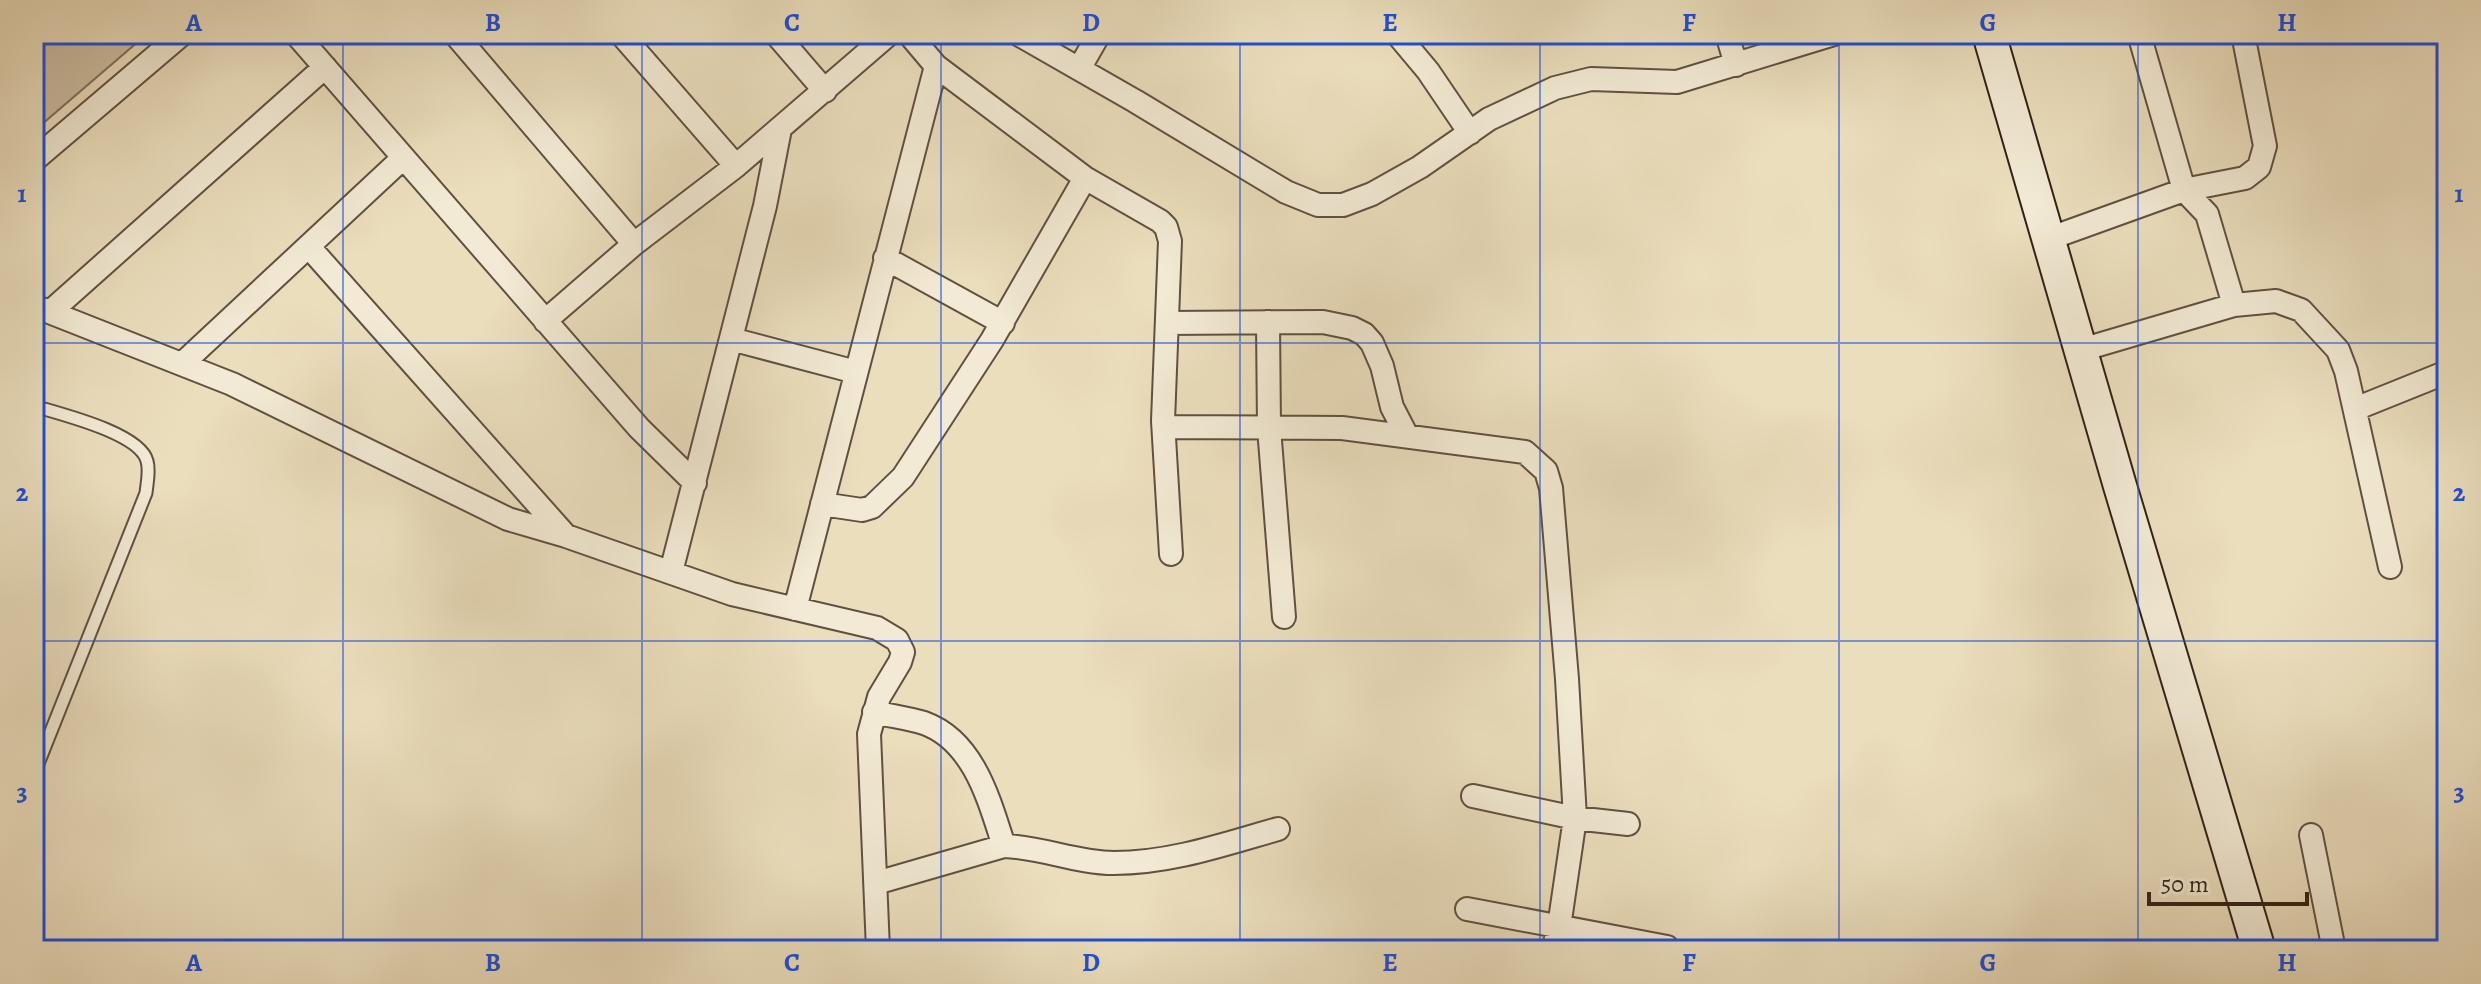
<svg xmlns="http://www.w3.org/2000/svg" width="2481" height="984" font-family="Alegreya,serif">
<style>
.green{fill:#ccbea1;stroke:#80705c;stroke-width:2}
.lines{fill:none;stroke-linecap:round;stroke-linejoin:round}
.lane-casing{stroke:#615041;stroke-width:15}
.street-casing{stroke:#615041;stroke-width:26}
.secondary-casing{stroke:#332118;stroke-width:36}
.lane{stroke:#f2ead4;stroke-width:11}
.street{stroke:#f2ead4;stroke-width:22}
.secondary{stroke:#f2ead4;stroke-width:32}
.grid{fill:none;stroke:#1d4ed8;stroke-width:2;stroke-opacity:0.55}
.neatline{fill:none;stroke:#1d4ed8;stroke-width:3}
.grid-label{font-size:26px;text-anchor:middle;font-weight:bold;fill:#1d4ed8}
</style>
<rect width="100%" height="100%" fill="#ebdebd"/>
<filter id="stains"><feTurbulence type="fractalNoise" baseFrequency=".0025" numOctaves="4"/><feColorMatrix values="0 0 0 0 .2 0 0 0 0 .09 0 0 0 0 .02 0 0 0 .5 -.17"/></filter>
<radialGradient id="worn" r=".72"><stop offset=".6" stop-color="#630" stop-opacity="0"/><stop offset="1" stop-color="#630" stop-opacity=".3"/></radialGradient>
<!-- green -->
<path class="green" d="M 34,34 L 147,34 L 34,131 Z"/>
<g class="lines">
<defs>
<path id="lane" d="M 34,406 C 60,414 140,433 147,461 C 150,471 147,483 146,493 L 34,774"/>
<path id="street" d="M 296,34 L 639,428 L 695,483
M 455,34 L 634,244
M 621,34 L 736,166
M 776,34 L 825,91
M 909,34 L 936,66 L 1085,178 L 1160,221 L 1166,227 L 1170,241 L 1163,421 L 1171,554
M 1018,34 L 1135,101 L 1286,192 L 1318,205 L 1343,205 L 1372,194 L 1420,167 L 1489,119 L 1555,88 L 1591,79 L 1677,82 L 1834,34
M 1397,34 L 1428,71 L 1470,133
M 1727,34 L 1736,65
M 2139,34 L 2184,190 L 2207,214 L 2234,305
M 1079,69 L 1099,34
M 34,160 L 182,34
M 2048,239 L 2184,190 L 2245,178 L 2259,167 L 2265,146 L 2243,34
M 309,247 L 566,536
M 885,258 L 1003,323
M 34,306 L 232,384 L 508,519 L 566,536 L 732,594 L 877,628 L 897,640 L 903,652 L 900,662 L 879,697 L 869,734 L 878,950
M 50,312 L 325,67
M 545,321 L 634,244 L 736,166 L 889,34
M 1268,322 L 1269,428 L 1284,617
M 1167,323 L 1323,322 L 1352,328 L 1364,334 L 1372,343 L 1382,366 L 1392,407 L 1407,436
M 731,339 L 856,372
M 2081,350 L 2234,305 L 2276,301 L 2301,310 L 2338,350 L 2346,371 L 2390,567
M 182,364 L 403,158
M 2355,409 L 2447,372
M 1164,427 L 1342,428 L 1525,452 L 1546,471 L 1551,488 L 1567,679 L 1575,818 L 1559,927 L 1553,950
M 822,504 L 862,510 L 872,507 L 903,477 L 992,340 L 1085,178
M 671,572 L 765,206 L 780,129
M 795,609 L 936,66
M 874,712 C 890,716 908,718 924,723 C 974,741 989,800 1004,846
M 1473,796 L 1575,818 L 1628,824
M 2311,835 L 2332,940 L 2332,950
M 876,883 L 1004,846 C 1041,847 1077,863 1114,863 C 1171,863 1225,844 1278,829
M 1467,909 L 1667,947"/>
<path id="secondary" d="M 1989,34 L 2120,486 L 2259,950"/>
</defs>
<!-- lane casing -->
<use href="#lane" class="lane-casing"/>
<!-- street casing -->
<use href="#street" class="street-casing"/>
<!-- secondary casing -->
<use href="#secondary" class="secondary-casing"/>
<!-- lane -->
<use href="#lane" class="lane"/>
<!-- street -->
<use href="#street" class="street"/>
<!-- secondary -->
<use href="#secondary" class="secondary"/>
</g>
<!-- grid -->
<path class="grid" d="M 343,34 L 343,950M 642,34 L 642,950M 941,34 L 941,950M 1240,34 L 1240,950M 1540,34 L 1540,950M 1839,34 L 1839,950M 2138,34 L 2138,950M 34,343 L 2447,343M 34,641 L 2447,641"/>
<!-- margin -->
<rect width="2481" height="984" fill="none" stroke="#ebdebd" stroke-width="88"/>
<!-- scale -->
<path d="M2149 892v12h158v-12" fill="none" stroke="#332118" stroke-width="4"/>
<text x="2161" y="892" font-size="24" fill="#332118" stroke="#f2ead4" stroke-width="6" paint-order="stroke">50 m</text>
<rect x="44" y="44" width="2393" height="896" class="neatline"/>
<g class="grid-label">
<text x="194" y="31">A</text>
<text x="493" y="31">B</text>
<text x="792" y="31">C</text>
<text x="1091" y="31">D</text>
<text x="1390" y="31">E</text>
<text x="1689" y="31">F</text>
<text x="1988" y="31">G</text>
<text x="2287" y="31">H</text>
<text x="22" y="202">1</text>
<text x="2459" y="202">1</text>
<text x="22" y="501">2</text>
<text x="2459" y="501">2</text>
<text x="22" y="800">3</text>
<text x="2459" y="800">3</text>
<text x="194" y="971">A</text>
<text x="493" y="971">B</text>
<text x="792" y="971">C</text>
<text x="1091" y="971">D</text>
<text x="1390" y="971">E</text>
<text x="1689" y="971">F</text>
<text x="1988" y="971">G</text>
<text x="2287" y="971">H</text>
</g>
<rect width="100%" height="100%" filter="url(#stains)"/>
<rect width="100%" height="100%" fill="url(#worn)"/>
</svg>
